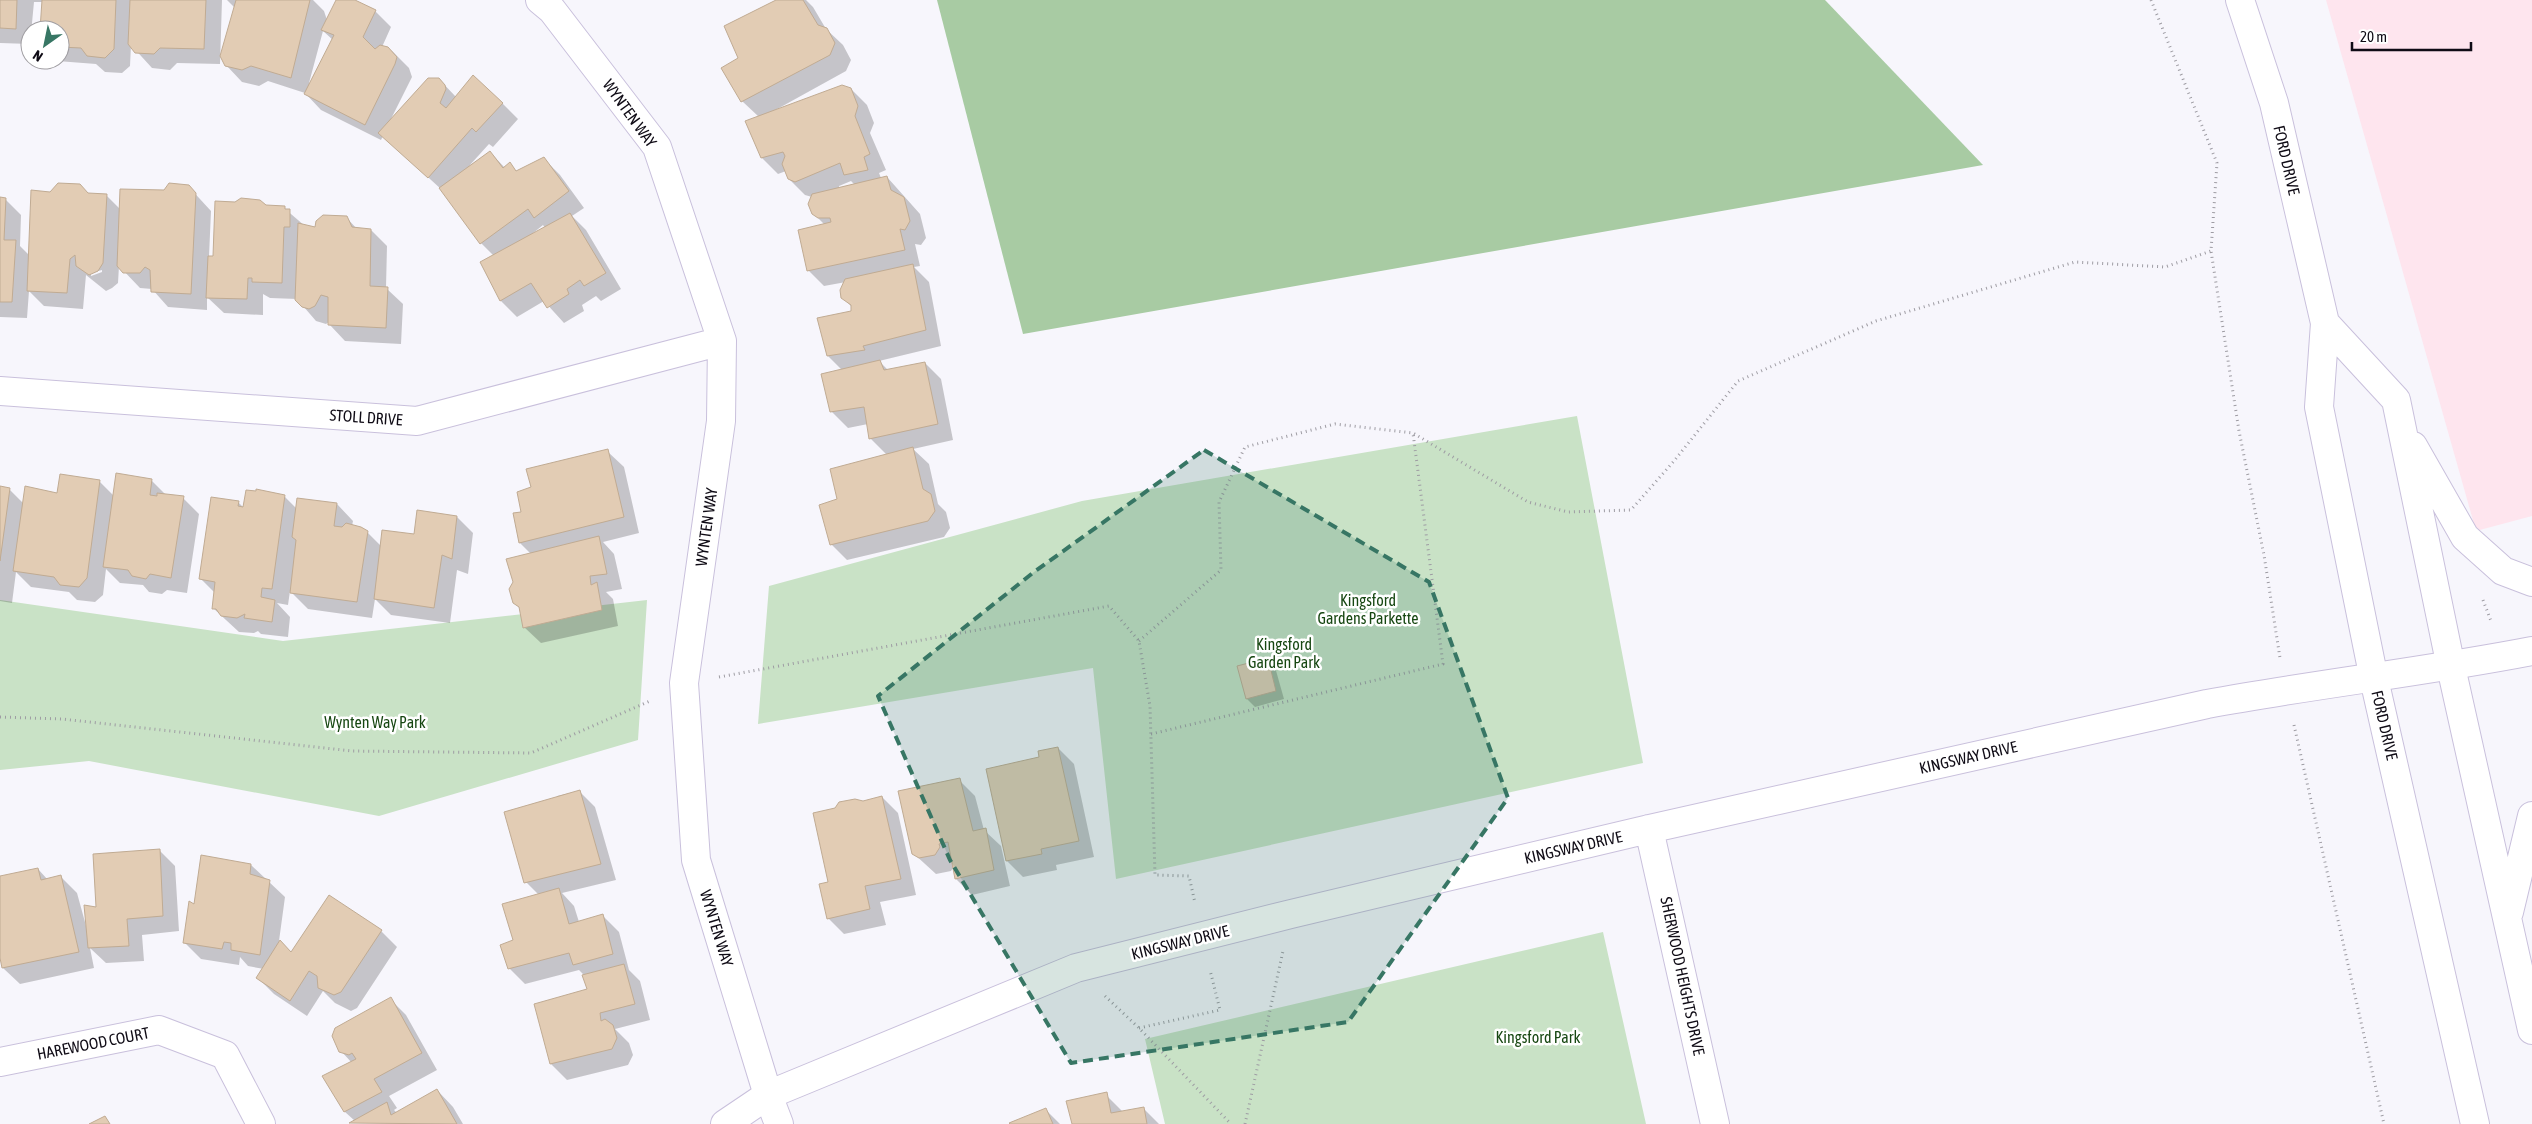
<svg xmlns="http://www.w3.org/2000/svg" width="2532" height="1124" font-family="'Asap Condensed',sans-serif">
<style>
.industrial{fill:#fee5ee}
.green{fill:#c9e2c6}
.forest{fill:#a8cba3}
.shadow{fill:#0003;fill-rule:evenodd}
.building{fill:#e2ccb4;stroke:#c0ab93}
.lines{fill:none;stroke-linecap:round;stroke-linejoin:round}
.minor-casing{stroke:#c9c0dc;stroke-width:30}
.tertiary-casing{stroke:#c9c0dc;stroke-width:30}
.secondary-casing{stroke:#c9c0dc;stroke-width:30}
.path{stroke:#9e9ca3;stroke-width:3;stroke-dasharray:1 4;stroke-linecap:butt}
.minor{stroke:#fff;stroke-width:28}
.tertiary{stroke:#fff;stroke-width:28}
.secondary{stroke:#fff;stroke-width:28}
.marked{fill:#377664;fill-opacity:0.2;stroke:#377664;stroke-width:4;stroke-dasharray:10 6;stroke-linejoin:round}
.labels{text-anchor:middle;stroke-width:5;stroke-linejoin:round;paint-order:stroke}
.street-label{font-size:16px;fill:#0f0b15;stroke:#fff}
.park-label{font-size:16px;fill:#174712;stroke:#fff}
</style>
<rect width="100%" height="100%" fill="#f7f6fc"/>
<!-- industrial -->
<path class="industrial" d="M 2326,0 L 2532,0 L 2532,516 L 2476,531 Z"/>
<!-- green -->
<path class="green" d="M 1577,416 L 1643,763 L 1116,879 L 1093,668 L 758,724 L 769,586 L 1082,501 Z
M 0,600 L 283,641 L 647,600 L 638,740 L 379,816 L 89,761 L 0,770 Z
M 1603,932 L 1646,1124 L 1165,1124 L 1145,1039 Z"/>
<!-- forest -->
<path class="forest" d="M 937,0 L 1825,0 L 1983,165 L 1023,334 Z"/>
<!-- shadow -->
<path class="shadow" d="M 0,0 L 222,0 L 220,64 L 177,63 L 170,70 L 152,68 L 131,45 L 130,66 L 122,73 L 105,72 L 96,64 L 57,61 L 56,60 L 60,60 L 60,30 L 42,30 L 43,2 L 34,2 L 30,44 L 0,43 Z
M 227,0 L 313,0 L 324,11 L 327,20 L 337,0 L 352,0 L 375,11 L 391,27 L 382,47 L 392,51 L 409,68 L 412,77 L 391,119 L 439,79 L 456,97 L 502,103 L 518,119 L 493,147 L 489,144 L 469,166 L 490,152 L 505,168 L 510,164 L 517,172 L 544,159 L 560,175 L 584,208 L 572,216 L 586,230 L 621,289 L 601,301 L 596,296 L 582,305 L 584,311 L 564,323 L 544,301 L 517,317 L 501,301 L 482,263 L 494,256 L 481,243 L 442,190 L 383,136 L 381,140 L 321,110 L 305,93 L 268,81 L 259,86 L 242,82 L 226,65 L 235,8 ZM 323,31 L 333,40 L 310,84 L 309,83 ZM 543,225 L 545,228 L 532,235 L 532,234 Z
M 779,0 L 806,0 L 813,7 L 826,29 L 843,45 L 851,60 L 846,71 L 770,113 L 851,89 L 867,105 L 874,123 L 870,133 L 886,170 L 879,173 L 881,178 L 887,177 L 920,214 L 926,238 L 921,245 L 915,244 L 920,266 L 914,267 L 929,282 L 941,346 L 879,361 L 888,370 L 925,363 L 941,379 L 953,440 L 913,449 L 929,464 L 938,504 L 946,512 L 950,528 L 944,537 L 847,560 L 831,544 L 839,500 L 887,455 L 870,438 L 868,424 L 848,428 L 832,412 L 842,370 L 828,356 L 852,312 L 852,307 L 842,297 L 846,282 L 824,286 L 808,270 L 825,225 L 815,215 L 812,197 L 805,195 L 789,179 L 786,171 L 778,174 L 762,158 L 759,117 L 742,101 L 740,58 ZM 851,181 L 854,184 L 839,188 L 839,186 Z
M 188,186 L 211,211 L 209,257 L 214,257 L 266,207 L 284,208 L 305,226 L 316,228 L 346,217 L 357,229 L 371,230 L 387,246 L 386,288 L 403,304 L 401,344 L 345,341 L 329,324 L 329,322 L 326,324 L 316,321 L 297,299 L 270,298 L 263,294 L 263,315 L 224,313 L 207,297 L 207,310 L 168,307 L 152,289 L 140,288 L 119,266 L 118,283 L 112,288 L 106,291 L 86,275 L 83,309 L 44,306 L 29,291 L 27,318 L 0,317 L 0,199 L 5,199 L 21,215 L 20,246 L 30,256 L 89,194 L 106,195 L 120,209 L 164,191 ZM 102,270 L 102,272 L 91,276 L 91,273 Z
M 607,451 L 624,467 L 639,533 L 603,542 L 614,554 L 622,589 L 606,592 L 613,599 L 618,626 L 541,643 L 524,627 L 521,609 L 514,603 L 531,554 L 520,543 L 522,513 L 533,488 Z
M 151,480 L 167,496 L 183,498 L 199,514 L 187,593 L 167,590 L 162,594 L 149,592 L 143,585 L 120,583 L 106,569 L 103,595 L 95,602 L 77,600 L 69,592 L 31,587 L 16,572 L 12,603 L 0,601 L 0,488 L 9,489 L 24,504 L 99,481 L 114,496 Z
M 247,491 L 275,493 L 278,496 L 285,497 L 297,509 L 337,504 L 353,521 L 352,526 L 367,532 L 381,546 L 416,535 L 457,517 L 473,533 L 468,574 L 457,570 L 450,623 L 391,615 L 375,599 L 372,618 L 308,609 L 290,591 L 288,605 L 277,603 L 290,617 L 288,637 L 261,634 L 258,631 L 254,633 L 239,632 L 213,608 L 215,593 L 201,579 L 238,502 L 244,508 Z
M 1267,659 L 1275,667 L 1284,699 L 1255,707 L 1247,699 Z
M 1058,748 L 1074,764 L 1094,857 L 1056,865 L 1057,870 L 1023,877 L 1007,861 L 1041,758 Z
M 959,780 L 975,796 L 984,830 L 1001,846 L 1010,886 L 972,895 L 956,879 L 954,866 L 951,871 L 936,874 L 913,853 Z
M 579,791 L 595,807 L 616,880 L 562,893 L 574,906 L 579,922 L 603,916 L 619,932 L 629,970 L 640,981 L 650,1020 L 615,1029 L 629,1043 L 633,1055 L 628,1065 L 567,1080 L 551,1064 L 536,1005 L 588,990 L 585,976 L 579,970 L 525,984 L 509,968 L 515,941 L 539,895 L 526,882 L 559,798 L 557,796 Z
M 882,797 L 898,813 L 916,895 L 880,902 L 886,925 L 844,934 L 828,918 L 836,809 Z
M 159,850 L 175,866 L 179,931 L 142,935 L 144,961 L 106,963 L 90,948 L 94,968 L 20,984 L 3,968 L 0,951 L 0,877 L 38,869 L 48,880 L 61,877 L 77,893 L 88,933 L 97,908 Z
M 251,865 L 285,897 L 279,941 L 292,953 L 381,931 L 397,947 L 357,1008 L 351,1011 L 335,1003 L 323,991 L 307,1016 L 274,994 L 258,978 L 264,969 L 248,966 L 240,957 L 239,965 L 201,959 L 185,943 L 194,906 Z
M 390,999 L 406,1015 L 437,1070 L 389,1096 L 397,1108 L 394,1110 L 397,1113 L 437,1090 L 453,1107 L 463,1124 L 351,1123 L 355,1121 L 345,1112 L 324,1077 L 352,1063 L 341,1051 Z
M 1106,1095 L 1123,1112 L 1143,1108 L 1159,1124 L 1073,1124 Z
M 1046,1110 L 1060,1124 L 1011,1124 Z"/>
<!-- building -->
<path class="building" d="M 0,0 L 17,0 L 16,29 L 0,28 Z
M 42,0 L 116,0 L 114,49 L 105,58 L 87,56 L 81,48 L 60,47 L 60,30 L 40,30 Z
M 130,0 L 206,0 L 204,49 L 160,48 L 154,54 L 135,53 L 128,44 Z
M 236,0 L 310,0 L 291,78 L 251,66 L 242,70 L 225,66 L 220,56 Z
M 336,0 L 355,0 L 376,10 L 363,37 L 375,49 L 380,45 L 388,47 L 397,57 L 395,64 L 365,125 L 304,94 L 334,35 L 321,30 Z
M 776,0 L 803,0 L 818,25 L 827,28 L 835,43 L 830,55 L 741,102 L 721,68 L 738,58 L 724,26 Z
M 473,75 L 503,103 L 476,132 L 472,128 L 428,178 L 378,133 L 428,78 L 439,78 L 445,85 L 446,89 L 440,103 L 446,108 Z
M 842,85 L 851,88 L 858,106 L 855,116 L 870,154 L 864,157 L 868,170 L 844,175 L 840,163 L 795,182 L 788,179 L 782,164 L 785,156 L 783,152 L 761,158 L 745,121 Z
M 490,151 L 503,168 L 510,162 L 516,171 L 544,157 L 569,191 L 534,218 L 528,209 L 480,244 L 439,188 Z
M 887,176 L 891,190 L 904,197 L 910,221 L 905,230 L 900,229 L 905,250 L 807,271 L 798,230 L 831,222 L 830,218 L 818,218 L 812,214 L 808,204 L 812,194 Z
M 58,183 L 80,184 L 88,193 L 107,194 L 103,263 L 98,271 L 89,275 L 76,266 L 75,255 L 70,259 L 67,293 L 27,291 L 31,190 L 50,192 Z
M 169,183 L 189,185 L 196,193 L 191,294 L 151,292 L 150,270 L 145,267 L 140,273 L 123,273 L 117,266 L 120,189 L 164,190 Z
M 0,197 L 6,198 L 4,240 L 16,240 L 12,302 L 0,302 Z
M 241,198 L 260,200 L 266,205 L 285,206 L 285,209 L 290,209 L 290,227 L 284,227 L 282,283 L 252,282 L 252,278 L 248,278 L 247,299 L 206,298 L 208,256 L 213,256 L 215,201 L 235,202 Z
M 570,213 L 606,273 L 584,286 L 580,280 L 567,289 L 569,294 L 547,308 L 531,283 L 500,301 L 480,262 Z
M 323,215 L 347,216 L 352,227 L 371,229 L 370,286 L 388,287 L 386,328 L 328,325 L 328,297 L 321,295 L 315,306 L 309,309 L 302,307 L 295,300 L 298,223 L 315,227 L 316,221 Z
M 913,264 L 926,330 L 863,346 L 865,350 L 827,356 L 817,318 L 851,311 L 851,305 L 841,298 L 840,290 L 845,279 Z
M 880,360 L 884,370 L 925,362 L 938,424 L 869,439 L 864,407 L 830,412 L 821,374 Z
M 913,447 L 923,489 L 931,494 L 935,511 L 928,521 L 830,545 L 819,505 L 837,499 L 830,469 Z
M 608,449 L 624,517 L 519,543 L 513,513 L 521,512 L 517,492 L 531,487 L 526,469 Z
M 116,473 L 152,479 L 150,495 L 157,496 L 157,493 L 184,496 L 171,578 L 150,574 L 146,579 L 132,576 L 128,570 L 103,567 Z
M 60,474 L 100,480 L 87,578 L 79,587 L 60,585 L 54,577 L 13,571 L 25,486 L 57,493 Z
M 0,486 L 10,488 L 0,561 Z
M 256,489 L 285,495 L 272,589 L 262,588 L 261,597 L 275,600 L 272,622 L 244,618 L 245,614 L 237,618 L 221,616 L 216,609 L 212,609 L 215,582 L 199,579 L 211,497 L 239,501 L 238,506 L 243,507 L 246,490 L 256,491 Z
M 297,498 L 337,503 L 334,526 L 342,527 L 346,523 L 361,527 L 368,531 L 357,602 L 290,593 L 296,540 L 292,537 Z
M 417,510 L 457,516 L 452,559 L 442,555 L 434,608 L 374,599 L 382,530 L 414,534 Z
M 599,536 L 607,574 L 590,576 L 591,585 L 597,582 L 602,610 L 523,628 L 519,607 L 513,603 L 509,589 L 513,582 L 506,559 Z
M 1268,658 L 1276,691 L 1246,699 L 1237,666 Z
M 1058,747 L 1079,841 L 1041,849 L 1042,854 L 1006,861 L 986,769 L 1039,757 L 1038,751 Z
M 960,778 L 973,831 L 986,828 L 994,870 L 955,879 L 948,842 L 939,844 L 940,847 L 935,855 L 919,858 L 912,854 L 898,791 Z
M 580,790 L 601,864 L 524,883 L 504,812 Z
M 882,796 L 901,879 L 865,886 L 870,909 L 827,919 L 819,884 L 828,882 L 813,813 L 835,808 L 839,802 L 855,799 L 863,801 Z
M 160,849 L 163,916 L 127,919 L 129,946 L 88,948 L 84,905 L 96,907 L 93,854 Z
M 201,855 L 251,864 L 250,874 L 270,880 L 260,955 L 231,950 L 231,943 L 224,942 L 222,949 L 183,943 L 189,901 L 194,904 Z
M 38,868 L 41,880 L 61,875 L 79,952 L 2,968 L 0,958 L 0,876 Z
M 559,888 L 569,924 L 603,914 L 613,954 L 573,965 L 569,953 L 508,969 L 500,945 L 513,940 L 502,904 Z
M 329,895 L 382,930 L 341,992 L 334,995 L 318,988 L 317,976 L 309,971 L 290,1001 L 256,978 L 280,940 L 291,952 Z
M 624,964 L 635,1004 L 600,1013 L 601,1021 L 605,1019 L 613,1025 L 617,1038 L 612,1049 L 550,1064 L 534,1004 L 587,989 L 582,975 Z
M 391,997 L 422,1053 L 374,1079 L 382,1092 L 344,1112 L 322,1076 L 356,1059 L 352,1053 L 349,1055 L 339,1052 L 332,1036 L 335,1028 Z
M 437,1089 L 457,1124 L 349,1123 L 387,1102 L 391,1115 Z
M 1107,1092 L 1111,1113 L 1144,1107 L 1147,1124 L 1072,1124 L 1066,1101 Z
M 1046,1108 L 1053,1124 L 1010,1124 L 1009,1123 Z
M 105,1116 L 110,1124 L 89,1124 Z"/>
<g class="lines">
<defs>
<path id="minor" d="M 540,0 L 552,10 L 657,147 L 722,341 L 721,421 L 684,683 L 696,860 L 768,1095 L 779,1124
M 0,391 L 417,421 L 722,341
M 0,1062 L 159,1030 L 225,1055 L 261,1124"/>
<path id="tertiary" d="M 1649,829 L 1715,1124
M 725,1124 L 768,1095 L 1076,968 L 1291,914 L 1649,829 L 2207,704 C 2315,684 2424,672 2532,651"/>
<path id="secondary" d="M 2240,0 L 2274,103 L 2325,323 L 2319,407 L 2374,679 L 2475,1124
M 2325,323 L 2396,400 L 2451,667 L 2532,1030
M 2413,446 L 2465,537 L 2503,571 L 2532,582
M 2509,912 L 2532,816"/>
</defs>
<!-- minor casing -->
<use href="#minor" class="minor-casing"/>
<!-- tertiary casing -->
<use href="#tertiary" class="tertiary-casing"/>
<!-- secondary casing -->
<use href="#secondary" class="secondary-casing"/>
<!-- path -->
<path class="path" d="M 2151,0 L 2217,163 L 2211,251 L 2239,431 L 2264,555 L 2280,658
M 2483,600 L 2491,621
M 1139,641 L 1221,570 L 1219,502 L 1245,447 L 1335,424 L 1413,433 L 1528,502 L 1568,512 L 1631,510 L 1674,461 L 1738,381 L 1876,321 L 2075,262 L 2165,267 L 2211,251
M 719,677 L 1109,606 L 1139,641 L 1150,706 L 1155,875 L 1189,876 L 1195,903
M 0,717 L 62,719 L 352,751 L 531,753 L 650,701
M 2294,725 L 2384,1124
M 1151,734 L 1443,664 L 1413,433
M 1105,996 L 1139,1028 L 1231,1124
M 1139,1028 L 1220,1010 L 1210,970
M 1245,1124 L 1283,951"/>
<!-- minor -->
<use href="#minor" class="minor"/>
<!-- tertiary -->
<use href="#tertiary" class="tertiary"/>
<!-- secondary -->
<use href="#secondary" class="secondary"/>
</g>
<!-- marked area -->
<path class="marked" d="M 1204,450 L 1429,582 L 1508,798 L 1348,1022 L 1071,1063 L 950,860 L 878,696 L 1034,572 Z"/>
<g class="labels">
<!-- street labels -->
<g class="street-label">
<text transform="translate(630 113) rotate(54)" y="6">WYNTEN WAY</text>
<text transform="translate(2287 160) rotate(77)" y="6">FORD DRIVE</text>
<text transform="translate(366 417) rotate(4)" y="6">STOLL DRIVE</text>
<text transform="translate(706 527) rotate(-82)" y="6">WYNTEN WAY</text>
<text transform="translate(2385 725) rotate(77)" y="6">FORD DRIVE</text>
<text transform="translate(1968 757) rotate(-13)" y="6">KINGSWAY DRIVE</text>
<text transform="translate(1573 847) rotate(-13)" y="6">KINGSWAY DRIVE</text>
<text transform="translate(717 928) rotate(73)" y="6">WYNTEN WAY</text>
<text transform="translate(1180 942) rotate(-14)" y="6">KINGSWAY DRIVE</text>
<text transform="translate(1683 976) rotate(78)" y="6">SHERWOOD HEIGHTS DRIVE</text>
<text transform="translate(93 1043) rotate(-11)" y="6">HAREWOOD COURT</text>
</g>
<!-- park labels -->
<g class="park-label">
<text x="1368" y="606">Kingsford<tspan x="1368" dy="18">Gardens Parkette</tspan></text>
<text x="1284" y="650">Kingsford<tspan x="1284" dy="18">Garden Park</tspan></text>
<text x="375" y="728">Wynten Way Park</text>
<text x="1538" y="1043">Kingsford Park</text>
</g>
</g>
<!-- north arrow -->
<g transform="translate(45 45) rotate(213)"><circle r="24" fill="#ffffff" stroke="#9f9da1"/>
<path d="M0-4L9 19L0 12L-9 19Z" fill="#377664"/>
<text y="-8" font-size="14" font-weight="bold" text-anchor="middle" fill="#0f0b15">N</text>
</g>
<!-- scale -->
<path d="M2352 42v8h119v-8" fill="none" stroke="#0f0b15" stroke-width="2.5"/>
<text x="2360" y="42" font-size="15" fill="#0f0b15" stroke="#ffffff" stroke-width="4" paint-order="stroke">20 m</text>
</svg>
